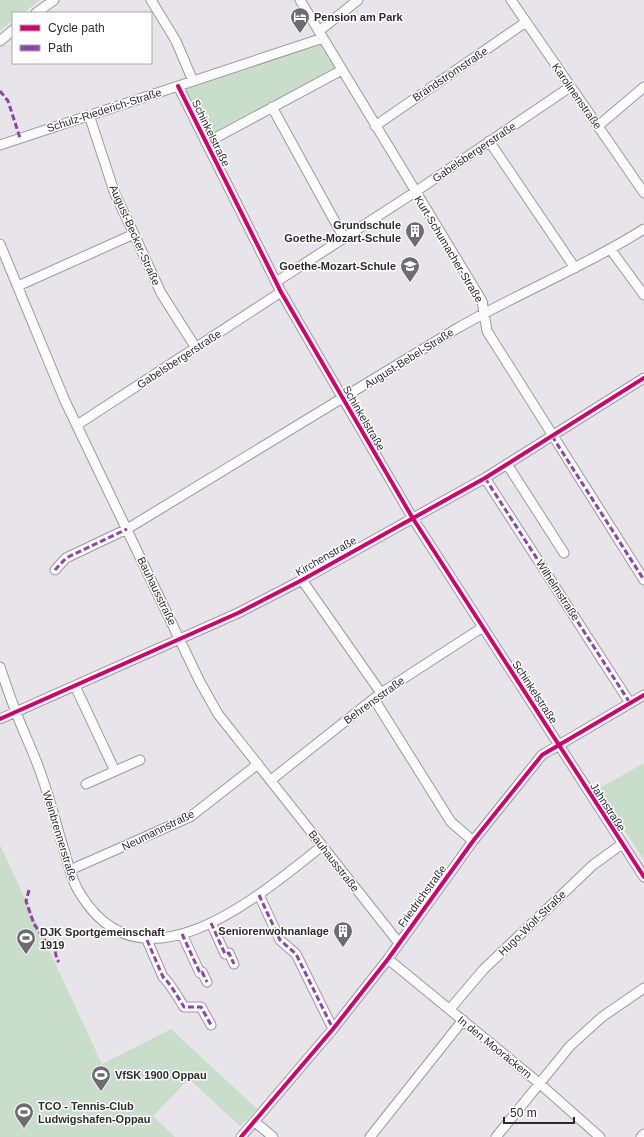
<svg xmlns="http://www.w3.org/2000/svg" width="644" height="1137" font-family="Arial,sans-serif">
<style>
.green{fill:#c8decb}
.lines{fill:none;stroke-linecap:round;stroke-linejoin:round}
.minor-casing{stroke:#9b9a9e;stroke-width:11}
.minor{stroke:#fbfbfc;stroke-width:9}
.quiet{stroke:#8e44ad;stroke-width:3;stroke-dasharray:6 3;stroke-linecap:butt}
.cycleway-casing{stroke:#fff;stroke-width:6}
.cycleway{stroke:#d6006c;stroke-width:4}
.labels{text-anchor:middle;stroke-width:3;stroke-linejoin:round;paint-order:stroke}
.poi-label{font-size:11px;font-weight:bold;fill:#2c2b2e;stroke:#fff;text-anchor:start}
.street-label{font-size:11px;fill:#2c2b2e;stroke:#fff}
</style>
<rect width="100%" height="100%" fill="#e7e5ea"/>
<!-- green -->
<path class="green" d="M 0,0 L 40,0 L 23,13 L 13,13 L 13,20 L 0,31 Z
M 321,42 L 338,69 L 208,139 L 183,88 Z
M 644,763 L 644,860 L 598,789 Z
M 0,845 L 102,1064 L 171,1029 L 257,1109 L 240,1126 L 189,1079 L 153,1116 L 175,1137 L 0,1137 Z"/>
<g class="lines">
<defs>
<path id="minor" d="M 151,0 L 176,41 L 193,81
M 300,0 L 482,301 L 487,331 L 644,580
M 511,0 L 644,193
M 36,13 L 54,0
M 319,31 L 358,0
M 0,41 L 13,30
M 178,86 L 281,292 L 412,517 L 644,877
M 272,107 L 344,238
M 89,115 L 115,194 L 134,234 L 161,293 L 196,348
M 375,126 L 526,22
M 598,126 L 644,87
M 489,141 L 575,268
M 206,143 L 342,70
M 0,145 L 323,38
M 0,244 L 65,401 L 200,682 L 218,714 L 399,943
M 611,250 L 644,295
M 276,282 L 415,192 L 570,87
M 18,286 L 134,234
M 77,425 L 281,292
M 507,464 L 564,553
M 485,478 L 630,703
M 55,570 L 66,558 L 127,529 L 456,329 C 518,293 584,267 644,229
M 302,580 L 381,693
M 0,667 C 5,682 10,697 16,712 C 24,734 35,755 42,777 C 51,802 57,828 65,853 C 69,867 72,882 81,895 C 144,997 261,894 322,846
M 75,686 L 115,771
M 374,699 L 451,822 L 473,841
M 0,719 L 238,613 L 302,580 L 485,478 L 644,378
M 271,780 L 381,693 L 483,627
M 86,784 L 140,760
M 70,870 L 190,817 L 258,764
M 259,895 L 280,940 L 296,954 L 333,1029
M 211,923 L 225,954 L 229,953 L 234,964
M 182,934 L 200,973 L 202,972 L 207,982
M 147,940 L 163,977 C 170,983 179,999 184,1007 L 201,1007 L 211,1025
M 388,959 L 539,1083 L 600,1137
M 450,1009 L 483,970 L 593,865 L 622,844
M 255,1122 L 273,1137
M 241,1137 L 333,1029 L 388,959 L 473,841 L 542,755 L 644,695
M 370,1137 L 463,1020
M 496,1137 L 570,1046 L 602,1017 L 644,988
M 641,1137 L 644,1134"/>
</defs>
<!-- minor casing -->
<use href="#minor" class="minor-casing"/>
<!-- minor -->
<use href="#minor" class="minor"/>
<!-- quiet -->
<path class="quiet" d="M 0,91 L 8,101 L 20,138
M 552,436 L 644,580
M 485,478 L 630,703
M 55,570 L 66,558 L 127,529
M 29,890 L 26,901 L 34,924 L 46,942 L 54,946 L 57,960 L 59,962
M 259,895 L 280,940 L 296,954 L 333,1029
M 211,923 L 225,954 L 229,953 L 234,964
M 182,934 L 200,973 L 202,972 L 207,982
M 147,940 L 163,977 C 170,983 179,999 184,1007 L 201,1007 L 211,1025"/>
<defs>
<path id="cycleway" d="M 178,86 L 281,292 L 412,517 L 644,877
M 0,719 L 238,613 L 302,580 L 485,478 L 644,378
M 241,1137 L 333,1029 L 388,959 L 473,841 L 542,755 L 644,695"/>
</defs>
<!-- cycleway casing -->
<use href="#cycleway" class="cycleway-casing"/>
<!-- cycleway -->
<use href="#cycleway" class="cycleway"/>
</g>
<!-- icons -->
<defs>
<symbol id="hotel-pin" viewBox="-11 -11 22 30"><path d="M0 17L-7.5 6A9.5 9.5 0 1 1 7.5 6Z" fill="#6d6c70" stroke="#fff"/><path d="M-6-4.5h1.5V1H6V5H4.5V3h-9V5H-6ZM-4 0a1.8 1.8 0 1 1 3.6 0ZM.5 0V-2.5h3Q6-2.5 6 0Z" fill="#fff"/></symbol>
<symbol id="building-pin" viewBox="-11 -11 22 30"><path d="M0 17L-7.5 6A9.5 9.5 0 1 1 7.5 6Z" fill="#6d6c70" stroke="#fff"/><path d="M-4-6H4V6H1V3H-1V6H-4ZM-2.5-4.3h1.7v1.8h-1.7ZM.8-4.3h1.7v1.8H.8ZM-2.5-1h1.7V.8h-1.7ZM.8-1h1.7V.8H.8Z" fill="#fff"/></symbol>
<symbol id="school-pin" viewBox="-11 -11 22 30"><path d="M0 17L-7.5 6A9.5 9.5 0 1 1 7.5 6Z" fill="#6d6c70" stroke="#fff"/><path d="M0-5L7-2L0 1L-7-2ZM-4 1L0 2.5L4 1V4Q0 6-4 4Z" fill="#fff"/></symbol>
<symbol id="stadium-pin" viewBox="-11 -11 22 30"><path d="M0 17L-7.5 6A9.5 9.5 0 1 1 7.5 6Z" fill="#6d6c70" stroke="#fff"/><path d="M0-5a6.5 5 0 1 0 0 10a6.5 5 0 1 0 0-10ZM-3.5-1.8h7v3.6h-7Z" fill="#fff"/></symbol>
</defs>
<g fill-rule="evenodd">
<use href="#hotel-pin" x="289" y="6" width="22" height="30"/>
<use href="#building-pin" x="404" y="220" width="22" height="30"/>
<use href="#school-pin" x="399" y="255" width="22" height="30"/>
<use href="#building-pin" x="332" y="920" width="22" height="30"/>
<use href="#stadium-pin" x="15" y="927" width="22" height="30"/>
<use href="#stadium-pin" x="90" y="1064" width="22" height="30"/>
<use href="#stadium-pin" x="13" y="1101" width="22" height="30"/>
</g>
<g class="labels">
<!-- poi labels -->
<g class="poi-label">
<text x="314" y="21">Pension am Park</text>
<text x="401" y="229" text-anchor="end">Grundschule<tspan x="401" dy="13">Goethe-Mozart-Schule</tspan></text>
<text x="396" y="270" text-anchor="end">Goethe-Mozart-Schule</text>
<text x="329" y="935" text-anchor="end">Seniorenwohnanlage</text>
<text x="40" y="936">DJK Sportgemeinschaft<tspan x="40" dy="13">1919</tspan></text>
<text x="115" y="1079">VfSK 1900 Oppau</text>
<text x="38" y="1110">TCO - Tennis-Club<tspan x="38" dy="13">Ludwigshafen-Oppau</tspan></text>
</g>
<!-- street labels -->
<g class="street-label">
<text transform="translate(450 74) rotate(-34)" y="4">Brändströmstraße</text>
<text transform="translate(577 96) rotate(55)" y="4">Karolinenstraße</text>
<text transform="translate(104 110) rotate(-18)" y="4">Schulz-Riederich-Straße</text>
<text transform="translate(211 133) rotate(64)" y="4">Schinkelstraße</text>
<text transform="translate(474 152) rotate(-34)" y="4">Gabelsbergerstraße</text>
<text transform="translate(135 235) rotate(66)" y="4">August-Becker-Straße</text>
<text transform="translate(449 249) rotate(59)" y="4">Kurt-Schumacher-Straße</text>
<text transform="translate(409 358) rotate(-32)" y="4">August-Bebel-Straße</text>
<text transform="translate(179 359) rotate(-33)" y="4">Gabelsbergerstraße</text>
<text transform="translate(364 418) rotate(60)" y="4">Schinkelstraße</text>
<text transform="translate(326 556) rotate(-30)" y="4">Kirchenstraße</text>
<text transform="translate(558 590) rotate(57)" y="4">Wilhelmstraße</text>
<text transform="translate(157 591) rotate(64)" y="4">Bauhausstraße</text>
<text transform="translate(535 692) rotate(57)" y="4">Schinkelstraße</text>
<text transform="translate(374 700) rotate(-36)" y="4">Behrensstraße</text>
<text transform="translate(608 807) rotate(57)" y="4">Jahnstraße</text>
<text transform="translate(158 830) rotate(-26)" y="4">Neumannstraße</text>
<text transform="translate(60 836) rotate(73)" y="4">Weinbrennerstraße</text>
<text transform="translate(334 861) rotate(52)" y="4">Bauhausstraße</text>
<text transform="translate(422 896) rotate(-54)" y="4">Friedrichstraße</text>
<text transform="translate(532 923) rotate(-44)" y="4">Hugo-Wolf-Straße</text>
<text transform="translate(495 1047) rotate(39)" y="4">In den Mooräckern</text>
</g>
</g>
<!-- legend -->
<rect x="12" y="12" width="140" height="52" fill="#ffffff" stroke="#abaaab"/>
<rect x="20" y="25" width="20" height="6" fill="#d6006c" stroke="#abaaab"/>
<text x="48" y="32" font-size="12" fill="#2c2b2e">Cycle path</text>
<rect x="20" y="45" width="20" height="6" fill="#8e44ad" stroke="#abaaab"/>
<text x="48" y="52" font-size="12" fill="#2c2b2e">Path</text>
<!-- scale -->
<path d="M504 1117v6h70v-6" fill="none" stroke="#2c2b2e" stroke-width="2"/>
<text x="510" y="1117" font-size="12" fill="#2c2b2e" stroke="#ffffff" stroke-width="3" paint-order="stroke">50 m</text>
</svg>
